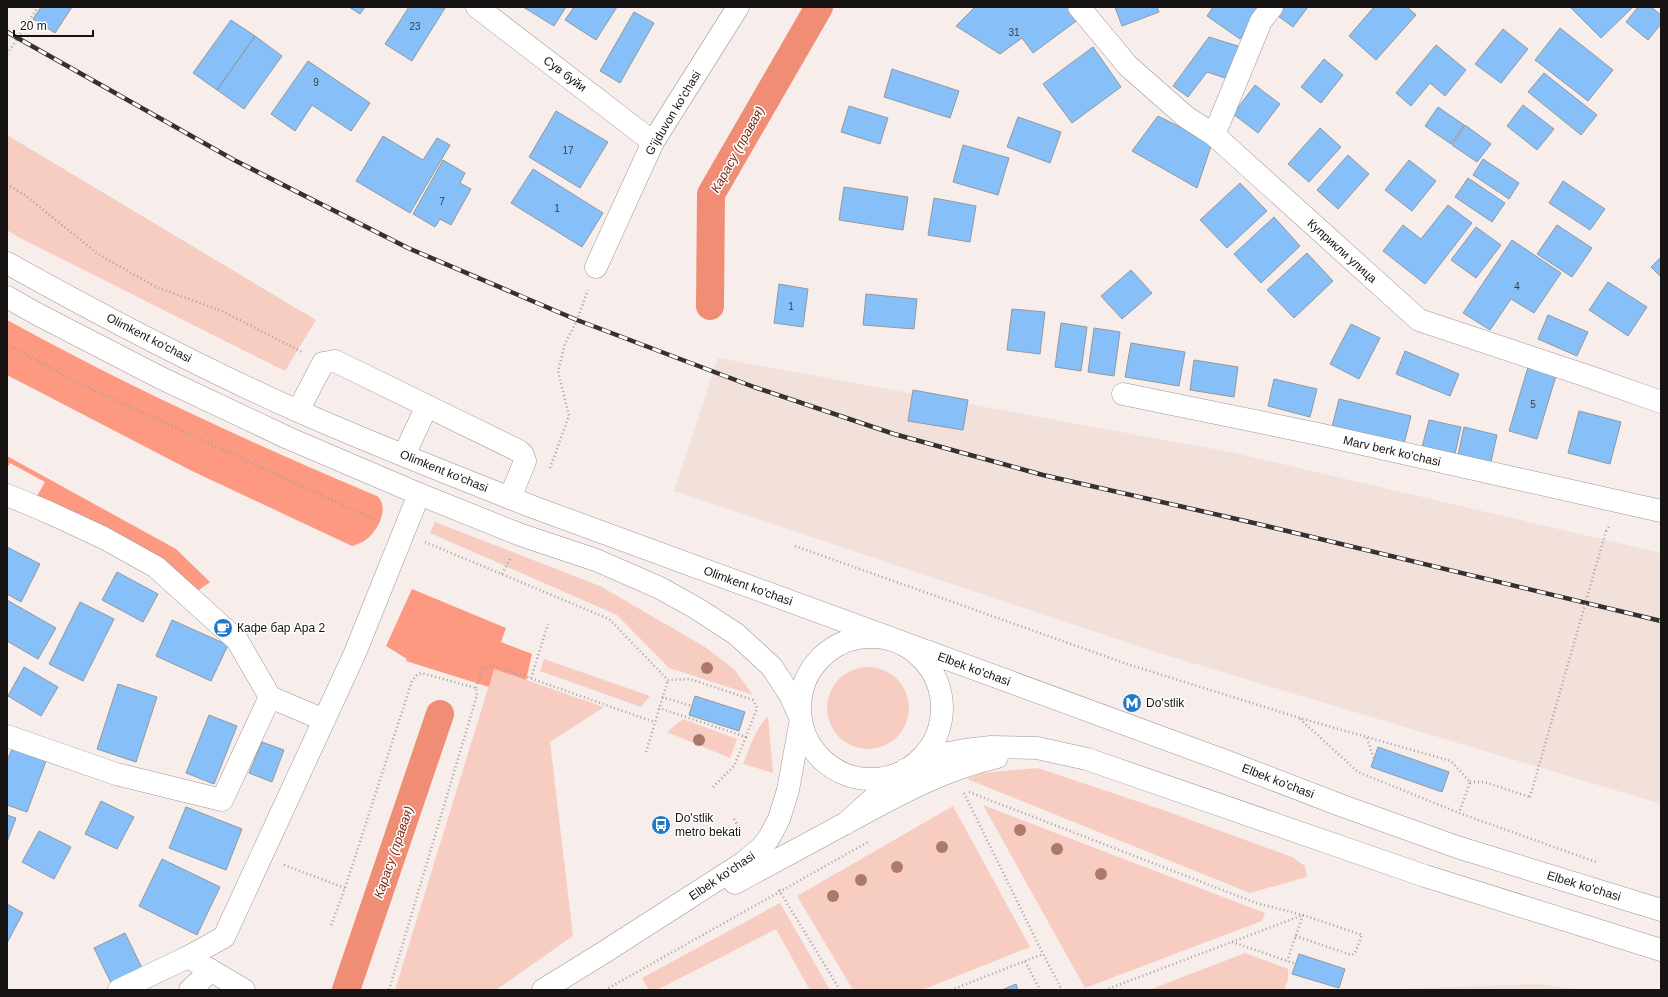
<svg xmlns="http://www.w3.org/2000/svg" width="1668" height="997" font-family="Helvetica,sans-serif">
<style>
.built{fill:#f2e0db}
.green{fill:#f7cdc2}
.forest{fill:#fd9980}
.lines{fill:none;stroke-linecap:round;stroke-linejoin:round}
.canal{stroke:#f08e75;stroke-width:28}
.building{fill:#87c0f8;stroke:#93989e}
.minor-casing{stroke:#9f9694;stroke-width:23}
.major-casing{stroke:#9f9694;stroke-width:23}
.path{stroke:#a79f9e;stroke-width:2.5;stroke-dasharray:1 3;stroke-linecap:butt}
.minor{stroke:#fff;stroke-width:22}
.major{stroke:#fff;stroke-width:22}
.rail-casing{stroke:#353130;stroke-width:4.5}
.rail{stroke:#fff;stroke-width:3;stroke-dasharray:9;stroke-linecap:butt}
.path-bridge{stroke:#a79f9e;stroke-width:2.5;stroke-dasharray:1 3;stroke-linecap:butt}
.tree{fill:#ad796b}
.labels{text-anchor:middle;stroke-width:3;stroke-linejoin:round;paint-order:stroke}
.number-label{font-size:10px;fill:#323e4c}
.street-label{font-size:12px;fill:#161312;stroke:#fff}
.poi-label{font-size:12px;fill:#161312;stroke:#fff;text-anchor:start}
.water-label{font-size:13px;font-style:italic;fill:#7d270f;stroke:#fff}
</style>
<rect width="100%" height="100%" fill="#f7edeb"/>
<!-- built -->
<path class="built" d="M 718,358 L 1230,452 L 1661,553 L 1661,804 L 1159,653 L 674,491 Z
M 1538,984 L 1584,990 L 1367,990 Z"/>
<!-- green -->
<path class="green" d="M 7,135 L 316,320 L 285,371 L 18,237 L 7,230 Z
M 435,522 L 600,586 L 705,647 L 734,669 L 753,695 L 669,668 L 617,615 L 430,533 Z
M 544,659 L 650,696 L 641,707 L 540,671 Z
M827 708a41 41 0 1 1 82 0a41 41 0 1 1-82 0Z
M 494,669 L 604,707 L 550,742 L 573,936 L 496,990 L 395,990 Z
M 768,716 L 773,773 L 743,764 C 750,748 755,729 768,716 Z
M 683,719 L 737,739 L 730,758 L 667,732 Z
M 1038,768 L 1166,811 L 1292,857 L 1305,866 L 1307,877 L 1250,893 L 967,779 L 981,773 Z
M 983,805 L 1265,913 L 1262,921 L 1085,988 Z
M 953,806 L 1030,947 L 922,990 L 853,990 L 797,896 Z
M 780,903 L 830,990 L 810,990 L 776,929 L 657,990 L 649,990 L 642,978 Z
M 1245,953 L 1288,969 L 1288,980 L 1284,990 L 1149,990 Z"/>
<!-- forest -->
<path class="forest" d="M 7,320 C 127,386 251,443 377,496 C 390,507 378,530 367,539 C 362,543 357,544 352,546 L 192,471 L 7,375 Z
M 7,456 L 176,549 L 210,582 L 199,590 L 36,498 L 45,482 L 10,463 L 7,468 Z
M 412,589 L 506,628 L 501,642 L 532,654 L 526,680 L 494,669 L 489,687 L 406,661 L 407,659 L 386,646 Z"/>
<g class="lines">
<!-- canal -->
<path class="canal" d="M 710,306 L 711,194 L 819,7
M 346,990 L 440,714"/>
</g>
<!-- building -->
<path class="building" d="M 41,7 L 72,7 L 55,33 L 33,19 Z
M 349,7 L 365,7 L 360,14 Z
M 409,7 L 445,8 L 412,61 L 385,44 Z
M 523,7 L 566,7 L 554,26 Z
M 574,7 L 617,7 L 596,40 L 565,20 Z
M 975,7 L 1071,7 L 1079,19 L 1033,53 L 1022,38 L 1000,54 L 956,26 Z
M 1115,7 L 1157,7 L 1159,12 L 1122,26 Z
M 1213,7 L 1262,7 L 1240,39 L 1207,16 Z
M 1279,7 L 1308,7 L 1293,27 L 1274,13 Z
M 1374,7 L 1407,7 L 1416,15 L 1376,60 L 1349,36 Z
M 1570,7 L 1633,7 L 1601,38 Z
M 1638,7 L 1651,7 L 1661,15 L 1661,24 L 1648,40 L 1626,22 Z
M 634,12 L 654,23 L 620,83 L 600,71 Z
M 231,20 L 255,36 L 217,90 L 193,73 Z
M 1560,28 L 1613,70 L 1588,101 L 1535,60 Z
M 1503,29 L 1528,49 L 1501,83 L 1475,64 Z
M 255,36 L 282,56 L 244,109 L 217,90 Z
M 1209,37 L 1241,47 L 1231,80 L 1207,72 L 1188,97 L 1173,86 Z
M 1436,45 L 1466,70 L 1445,96 L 1430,83 L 1411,106 L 1396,93 Z
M 1093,47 L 1121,87 L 1072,123 L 1043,84 Z
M 1324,59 L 1343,75 L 1321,103 L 1301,87 Z
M 308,61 L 370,103 L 351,131 L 312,105 L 295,131 L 271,114 Z
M 892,69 L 959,91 L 950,118 L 884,97 Z
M 1544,73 L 1597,115 L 1581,135 L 1528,92 Z
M 1255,85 L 1280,104 L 1258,133 L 1233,114 Z
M 1523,105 L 1554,129 L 1537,150 L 1507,126 Z
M 849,106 L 888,118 L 880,144 L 841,132 Z
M 1438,107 L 1464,125 L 1451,144 L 1425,126 Z
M 556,111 L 608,142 L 580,188 L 529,157 Z
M 1158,116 L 1212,143 L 1197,188 L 1132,151 Z
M 1018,117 L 1061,132 L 1050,163 L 1007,147 Z
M 1465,125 L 1491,144 L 1477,162 L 1452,145 Z
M 1320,128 L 1341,147 L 1309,182 L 1288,164 Z
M 383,136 L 423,160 L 437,138 L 450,145 L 410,213 L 356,181 Z
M 963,145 L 1009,158 L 998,195 L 953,182 Z
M 1348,155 L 1369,174 L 1338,209 L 1317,190 Z
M 1483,159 L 1519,183 L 1509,199 L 1473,175 Z
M 443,160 L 465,173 L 460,183 L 471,189 L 451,225 L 440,219 L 435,227 L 413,214 Z
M 1409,160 L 1436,181 L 1412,211 L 1385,190 Z
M 533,169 L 603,213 L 582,247 L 511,203 Z
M 1468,178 L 1505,203 L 1492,222 L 1455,197 Z
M 1563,181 L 1605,209 L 1590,230 L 1549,203 Z
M 1240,183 L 1267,211 L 1227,248 L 1200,220 Z
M 844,187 L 908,197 L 903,230 L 839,220 Z
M 934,198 L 976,206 L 970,242 L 928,235 Z
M 1448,205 L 1472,223 L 1425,284 L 1383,251 L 1403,225 L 1421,239 Z
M 1274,217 L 1300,246 L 1261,283 L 1234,254 Z
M 1557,225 L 1592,248 L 1572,277 L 1537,254 Z
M 1476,227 L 1501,245 L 1476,278 L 1451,260 Z
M 1512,240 L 1561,273 L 1534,313 L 1511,299 L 1490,330 L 1463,313 Z
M 1307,253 L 1333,281 L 1294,318 L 1267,290 Z
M 1661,257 L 1661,277 L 1651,267 Z
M 1131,270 L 1152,293 L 1122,319 L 1101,296 Z
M 1608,282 L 1647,307 L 1628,336 L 1589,310 Z
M 779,284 L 808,289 L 803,327 L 774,323 Z
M 866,294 L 917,299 L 914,329 L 863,325 Z
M 1012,309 L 1045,312 L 1040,354 L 1007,350 Z
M 1548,315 L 1588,332 L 1577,356 L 1538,339 Z
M 1061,323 L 1087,327 L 1081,371 L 1055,367 Z
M 1351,324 L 1380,338 L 1359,379 L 1330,364 Z
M 1094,328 L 1120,332 L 1114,376 L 1088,372 Z
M 1131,343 L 1185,352 L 1179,386 L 1125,377 Z
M 1405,351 L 1459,374 L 1450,396 L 1396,374 Z
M 1194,360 L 1238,367 L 1234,397 L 1190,390 Z
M 1528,367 L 1556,376 L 1537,439 L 1509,431 Z
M 1274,379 L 1317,389 L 1310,417 L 1268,406 Z
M 913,390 L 968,400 L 963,430 L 908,421 Z
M 1339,399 L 1411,416 L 1404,444 L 1332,427 Z
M 1579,411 L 1621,422 L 1610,464 L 1568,453 Z
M 1429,420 L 1461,427 L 1455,454 L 1422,447 Z
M 1464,427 L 1497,435 L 1491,462 L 1458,455 Z
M 7,547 L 40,564 L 21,602 L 7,594 Z
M 117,572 L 158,594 L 143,622 L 102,600 Z
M 7,600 L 56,628 L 38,659 L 7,641 Z
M 80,602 L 114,619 L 83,681 L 49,664 Z
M 172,620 L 228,645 L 211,681 L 156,656 Z
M 24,667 L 58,687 L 41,716 L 8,696 Z
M 118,684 L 157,697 L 136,762 L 97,749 Z
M 695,696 L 745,712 L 739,731 L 689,715 Z
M 209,715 L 237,726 L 214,784 L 186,773 Z
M 262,742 L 284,750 L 272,782 L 249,773 Z
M 1378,747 L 1449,772 L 1442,792 L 1371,767 Z
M 12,749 L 46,761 L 27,812 L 7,805 L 7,761 Z
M 101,801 L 134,817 L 117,849 L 85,834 Z
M 186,807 L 242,829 L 226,870 L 169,848 Z
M 7,815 L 16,818 L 7,842 Z
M 39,831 L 71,847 L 54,879 L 22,862 Z
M 162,859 L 220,887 L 197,935 L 139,906 Z
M 7,904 L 23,913 L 7,943 Z
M 125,933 L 142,968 L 111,983 L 94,948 Z
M 1299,954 L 1345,969 L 1339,988 L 1292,974 Z
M 1016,984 L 1018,990 L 1002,990 Z"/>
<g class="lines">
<defs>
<path id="minor" d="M 477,7 L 653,142
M 1079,7 L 1128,66 L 1186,117 L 1214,135 L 1419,320 L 1590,377 L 1661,402
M 1214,135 L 1261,21 L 1272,7
M 596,267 L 653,142 L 738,7
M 1123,394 L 1318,434 L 1661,511
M 298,411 L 323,363 L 335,361 L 519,451 L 523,455 L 525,461 L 510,498
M 404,455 L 427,406
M 7,495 L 48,512 L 104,538 L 156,567 L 237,640 L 270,697 L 222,800 L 116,774 L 7,736
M 270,697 L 324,720
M 188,957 L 244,990
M 119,990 L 188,957 L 224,937 L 355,653 L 419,494
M 190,990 L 204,977 L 209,969"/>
<path id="major" d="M 7,263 C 102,316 199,367 298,411 C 375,445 454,476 533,507 L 1223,760 L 1340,805 L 1457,847 L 1661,910
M 7,297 L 37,314 L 161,378 L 288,438 L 419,494 L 521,535 L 596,560 L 660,588 L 696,608 L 736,634 L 772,667 L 790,695 L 801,719 L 788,790 L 779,819 L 769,838 L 762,847 L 743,863 L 606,951 L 543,990
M800 708a71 71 0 1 1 142 0a71 71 0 1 1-142 0Z
M 845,824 L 905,770 L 943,754 L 965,750 L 991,747 L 1037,748 L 1087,759 L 1425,876 L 1661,950
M 735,883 C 771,863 808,844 844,824 C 894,797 941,770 997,757"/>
</defs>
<!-- minor casing -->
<use href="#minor" class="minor-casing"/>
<!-- major casing -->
<use href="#major" class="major-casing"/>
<!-- path -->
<path class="path" d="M 7,54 L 38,7
M 7,184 L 26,196 L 98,254 L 156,287 L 222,311 L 302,352
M 7,344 L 87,387 L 382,523
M 550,468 L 569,416 L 558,371 L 565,344 L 577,320 L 588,290
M 1606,531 L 1610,525
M 425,542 L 609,619 L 668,680 L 690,679 L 753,700 L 757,708 L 746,737 L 659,708
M 795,546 L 1130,665 L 1300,718 L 1451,761 L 1470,782 L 1459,813 L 1596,862
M 502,574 L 511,557
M 531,678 L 548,624
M 476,688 L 482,669 L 493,665 L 654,722
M 662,697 L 692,706
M 1300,719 L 1358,772 L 1459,813
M 1367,738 L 1374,759
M 646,752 L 668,680
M 1470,782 L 1484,782 L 1530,797
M 713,787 L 734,766 L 746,737
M 969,792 L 1256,903 L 1303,915 L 1362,935 L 1355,953 L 1352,955 L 1295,936
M 964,793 L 1043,954 L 1062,990
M 734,819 L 741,831
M 284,865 L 345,888
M 779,890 L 840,990
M 331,925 L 345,888 L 412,681 L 417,675 L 421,673 L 476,688 L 477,695 L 389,990
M 1232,942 L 1296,964
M 1025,961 L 1043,954
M 605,990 L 868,842
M 951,990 L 1025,961 L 1040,990
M 1105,990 L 1303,915 L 1287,961"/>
<!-- minor -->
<use href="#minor" class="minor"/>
<!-- major -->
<use href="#major" class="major"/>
<defs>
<path id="rail" d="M 7,32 L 234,160 L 408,248 L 577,320 L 754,387 L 894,434 L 1043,475 L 1254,523 L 1661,621"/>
</defs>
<!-- rail casing -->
<use href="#rail" class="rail-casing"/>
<!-- rail -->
<use href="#rail" class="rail"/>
<!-- path-bridge -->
<path class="path-bridge" d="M 1530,797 L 1606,531"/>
</g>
<!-- trees -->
<g class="tree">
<circle cx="707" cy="668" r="6"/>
<circle cx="699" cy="740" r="6"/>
<circle cx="1020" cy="830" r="6"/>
<circle cx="942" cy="847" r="6"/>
<circle cx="1057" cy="849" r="6"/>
<circle cx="897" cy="867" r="6"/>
<circle cx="1101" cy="874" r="6"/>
<circle cx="861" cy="880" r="6"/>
<circle cx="833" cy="896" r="6"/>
</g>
<!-- icons -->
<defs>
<symbol id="cafe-disc" viewBox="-11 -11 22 22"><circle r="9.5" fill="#1e79c6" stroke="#fff"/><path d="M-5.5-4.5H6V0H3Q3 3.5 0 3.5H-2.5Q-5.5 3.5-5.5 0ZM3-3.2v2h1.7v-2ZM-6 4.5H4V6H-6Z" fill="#fff"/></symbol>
<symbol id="metro-disc" viewBox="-11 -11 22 22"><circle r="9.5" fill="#1e79c6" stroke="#fff"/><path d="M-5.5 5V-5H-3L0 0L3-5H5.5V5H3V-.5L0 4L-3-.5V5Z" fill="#fff"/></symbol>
<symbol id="bus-disc" viewBox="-11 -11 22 22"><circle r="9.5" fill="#1e79c6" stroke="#fff"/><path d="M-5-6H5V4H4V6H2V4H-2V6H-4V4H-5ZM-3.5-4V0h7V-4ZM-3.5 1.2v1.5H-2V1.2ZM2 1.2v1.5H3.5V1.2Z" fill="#fff"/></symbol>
</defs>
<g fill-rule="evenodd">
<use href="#cafe-disc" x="212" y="617" width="22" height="22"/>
<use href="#metro-disc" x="1121" y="692" width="22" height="22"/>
<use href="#bus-disc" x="650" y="814" width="22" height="22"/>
</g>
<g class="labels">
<!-- number labels -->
<g class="number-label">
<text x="415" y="30">23</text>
<text x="1014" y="36">31</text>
<text x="316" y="86">9</text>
<text x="568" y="154">17</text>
<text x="442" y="205">7</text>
<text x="557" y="212">1</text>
<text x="1517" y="290">4</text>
<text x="791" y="310">1</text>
<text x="1533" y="408">5</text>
</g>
<!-- street labels -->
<g class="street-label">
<text transform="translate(565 74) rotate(37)" y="4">Сув буйи</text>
<text transform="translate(673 113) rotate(-59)" y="4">G'ijduvon ko'chasi</text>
<text transform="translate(1342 251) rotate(42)" y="4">Куприкли улица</text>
<text transform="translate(149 338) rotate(27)" y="4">Olimkent ko'chasi</text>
<text transform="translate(1392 451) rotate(13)" y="4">Marv berk ko'chasi</text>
<text transform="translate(444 471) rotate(22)" y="4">Olimkent ko'chasi</text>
<text transform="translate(748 586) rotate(20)" y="4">Olimkent ko'chasi</text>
<text transform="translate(974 669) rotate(20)" y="4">Elbek ko'chasi</text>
<text transform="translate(1278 781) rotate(21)" y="4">Elbek ko'chasi</text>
<text transform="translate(722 876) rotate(-34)" y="4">Elbek ko'chasi</text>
<text transform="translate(1584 886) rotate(17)" y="4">Elbek ko'chasi</text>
</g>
<!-- poi labels -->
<g class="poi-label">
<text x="237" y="632">Кафе бар Ара 2</text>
<text x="1146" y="707">Do'stlik</text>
<text x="675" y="822">Do'stlik<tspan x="675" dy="14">metro bekati</tspan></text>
</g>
<!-- water labels -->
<g class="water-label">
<text transform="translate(737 149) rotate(-61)" y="5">Карасу (правая)</text>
<text transform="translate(393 852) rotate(-71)" y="5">Карасу (правая)</text>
</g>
</g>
<!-- border -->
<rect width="1668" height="997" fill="none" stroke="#161312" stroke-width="16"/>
<!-- scale -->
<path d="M14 30v6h79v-6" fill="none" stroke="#161312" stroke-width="2"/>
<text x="20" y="30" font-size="12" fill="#161312" stroke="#ffffff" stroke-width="3" paint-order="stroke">20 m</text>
</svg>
